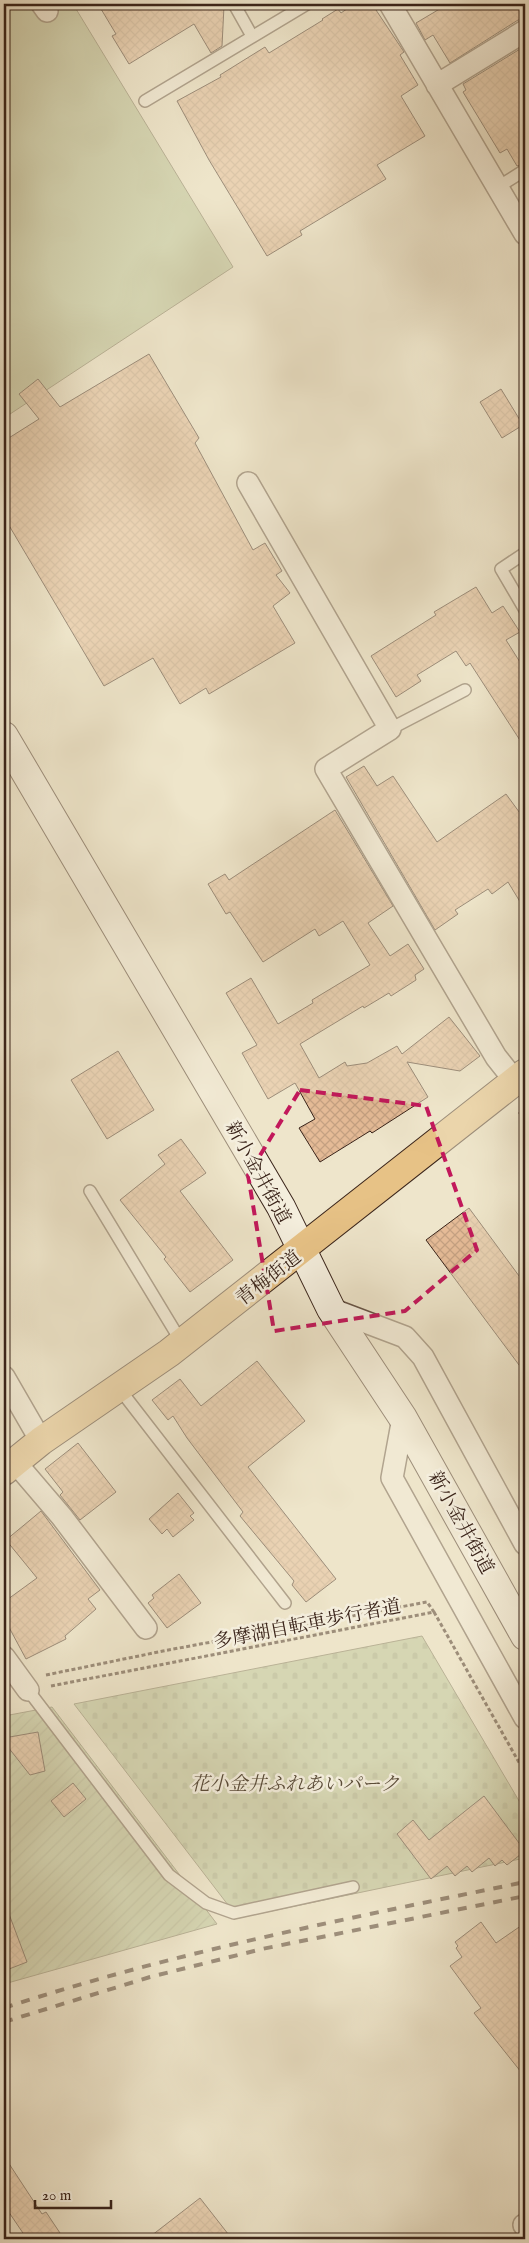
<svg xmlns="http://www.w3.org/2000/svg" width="529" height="2243" font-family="'IM FELL English','Noto Serif JP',serif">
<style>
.cemetery{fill:url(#cemetery-stones);stroke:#7a7458}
.garden{fill:url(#garden-furrows);stroke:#7a7458}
.pitch{fill:#b9c497;stroke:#7a7458}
.building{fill:url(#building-cross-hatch);stroke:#3a241a}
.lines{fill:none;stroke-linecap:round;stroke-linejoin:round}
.service-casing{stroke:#675446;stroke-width:14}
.minor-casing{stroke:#675446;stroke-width:24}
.secondary-casing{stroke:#3a241a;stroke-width:30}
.primary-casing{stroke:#3a241a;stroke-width:30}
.path{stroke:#3a241a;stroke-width:3;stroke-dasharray:4 2.5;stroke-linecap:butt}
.service{stroke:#f4eedd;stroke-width:11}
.minor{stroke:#f4eedd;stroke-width:21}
.secondary{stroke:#f4eedd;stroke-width:28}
.primary{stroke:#e7c286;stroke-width:28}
.rail{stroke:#3a241a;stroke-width:4;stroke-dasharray:9 9;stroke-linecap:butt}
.marked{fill:none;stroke:#c2185b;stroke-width:4;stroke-dasharray:10 6;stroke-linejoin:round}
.labels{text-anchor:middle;stroke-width:5;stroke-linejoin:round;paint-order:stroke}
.street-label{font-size:19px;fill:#3a241a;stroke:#f4eedd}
.park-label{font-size:19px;font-style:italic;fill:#5a4c39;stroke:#f4eedd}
</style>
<defs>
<pattern id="cemetery-stones" width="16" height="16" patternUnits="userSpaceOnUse" patternTransform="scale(1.25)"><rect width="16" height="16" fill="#b9c497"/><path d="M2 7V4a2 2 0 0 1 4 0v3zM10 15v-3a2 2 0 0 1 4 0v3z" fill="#a0a882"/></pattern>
<pattern id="garden-furrows" width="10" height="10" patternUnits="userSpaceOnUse" patternTransform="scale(1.25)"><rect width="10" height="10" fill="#b9c497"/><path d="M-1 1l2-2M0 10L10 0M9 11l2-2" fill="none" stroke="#a0a882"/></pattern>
<pattern id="building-cross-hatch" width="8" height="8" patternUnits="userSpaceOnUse" patternTransform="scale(1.25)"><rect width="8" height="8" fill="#e5bb97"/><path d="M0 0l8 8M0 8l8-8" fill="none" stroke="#c5a182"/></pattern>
</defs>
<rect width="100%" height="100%" fill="#eee5cb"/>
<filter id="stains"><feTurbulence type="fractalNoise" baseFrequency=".004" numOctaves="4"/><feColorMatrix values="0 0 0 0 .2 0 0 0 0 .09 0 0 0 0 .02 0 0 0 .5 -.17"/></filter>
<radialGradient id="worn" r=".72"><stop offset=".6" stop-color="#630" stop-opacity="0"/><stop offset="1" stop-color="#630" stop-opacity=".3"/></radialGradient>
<!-- cemetery -->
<path class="cemetery" d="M 422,1636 L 525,1811 L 525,1858 L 238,1918 L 74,1704 Z"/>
<!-- garden -->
<path class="garden" d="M 52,1707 L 217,1924 L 4,1984 L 4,1716 Z"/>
<!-- pitch -->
<path class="pitch" d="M 4,4 L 42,4 L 47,11 L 65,4 L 73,4 L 233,267 L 4,418 Z"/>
<!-- building -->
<path class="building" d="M 98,4 L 227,4 L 224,6 L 222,46 L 211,53 L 194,24 L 129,64 L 112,36 L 116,34 Z
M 354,4 L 372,4 L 404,52 L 400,55 L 418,85 L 401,96 L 425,136 L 377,165 L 386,179 L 300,231 L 302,235 L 267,256 L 209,160 L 177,101 L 221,77 L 220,75 L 265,47 L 269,53 L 323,20 L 322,19 L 338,9 L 341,13 Z
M 448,4 L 525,4 L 525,19 L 518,20 L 450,63 L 433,35 L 425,40 L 416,23 Z
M 525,46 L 525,163 L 517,166 L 507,149 L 500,153 L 463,92 L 466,90 L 463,84 Z
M 149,354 L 199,438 L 195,443 L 253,550 L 265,543 L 282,571 L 276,575 L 290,593 L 273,606 L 295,643 L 209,694 L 206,688 L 180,704 L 153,658 L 104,686 L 4,517 L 4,441 L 39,419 L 19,394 L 38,379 L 60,407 Z
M 501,389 L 523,425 L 502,438 L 480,402 Z
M 476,587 L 492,613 L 503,606 L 520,632 L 506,640 L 525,670 L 525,748 L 470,663 L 466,666 L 456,651 L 417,675 L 421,681 L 396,697 L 371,656 L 436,615 L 434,612 Z
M 364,766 L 377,786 L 393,776 L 437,842 L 506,794 L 525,820 L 525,910 L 508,882 L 492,894 L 488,889 L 455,910 L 458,914 L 435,930 L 346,777 Z
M 335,810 L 393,906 L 368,923 L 390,956 L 408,944 L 424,969 L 415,975 L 416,980 L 391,996 L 389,993 L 364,1008 L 363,1006 L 300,1044 L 319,1078 L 345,1062 L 347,1066 L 367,1063 L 397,1046 L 402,1054 L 449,1017 L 480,1056 L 460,1071 L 407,1062 L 428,1097 L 372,1133 L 370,1131 L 320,1162 L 299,1128 L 315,1119 L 295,1083 L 268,1099 L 242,1053 L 257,1045 L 226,993 L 251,978 L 278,1024 L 313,1003 L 312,1000 L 370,965 L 343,921 L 319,936 L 315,929 L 263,962 L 230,912 L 226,914 L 208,884 L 225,874 L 229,880 Z
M 118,1051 L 154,1110 L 107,1139 L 71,1080 Z
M 181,1139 L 206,1173 L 180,1191 L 233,1260 L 190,1292 L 164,1259 L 166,1257 L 120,1200 L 165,1164 L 158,1155 Z
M 469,1208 L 525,1284 L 525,1373 L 426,1240 Z
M 257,1361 L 305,1421 L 248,1467 L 336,1579 L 306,1602 L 292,1585 L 294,1581 L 240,1516 L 243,1512 L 187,1438 L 173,1416 L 168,1420 L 152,1400 L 180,1379 L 201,1406 Z
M 78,1443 L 116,1492 L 80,1520 L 60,1495 L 63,1492 L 45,1469 Z
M 178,1493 L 194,1513 L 190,1516 L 194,1520 L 173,1537 L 167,1529 L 162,1534 L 149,1519 Z
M 41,1511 L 100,1590 L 88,1599 L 96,1609 L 65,1636 L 66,1639 L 26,1659 L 4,1618 L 4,1602 L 37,1578 L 6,1540 Z
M 179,1574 L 201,1603 L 167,1628 L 148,1603 L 154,1598 L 152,1595 Z
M 38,1732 L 45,1771 L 30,1775 L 4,1742 L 4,1738 Z
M 73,1783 L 86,1799 L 64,1817 L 51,1801 Z
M 484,1796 L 525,1851 L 507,1865 L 502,1860 L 495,1866 L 489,1858 L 472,1872 L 467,1866 L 455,1876 L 447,1866 L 431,1879 L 397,1834 L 413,1820 L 429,1840 Z
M 4,1906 L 6,1906 L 27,1962 L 4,1971 Z
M 481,1922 L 496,1943 L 525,1923 L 525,2077 L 474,2013 L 481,2008 L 450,1966 L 462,1957 L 456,1948 L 458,1946 L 455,1942 Z
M 4,2156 L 42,2214 L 46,2212 L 64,2239 L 27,2239 L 4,2205 Z
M 200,2198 L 232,2239 L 147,2239 Z"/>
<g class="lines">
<defs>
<path id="service" d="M 234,4 L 252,36
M 145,101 L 307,4
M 498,187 L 525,170
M 525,553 L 501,569 L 525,610
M 390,729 L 465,690
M 90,1191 L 182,1343
M 118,1387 L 285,1603
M 28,1690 L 169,1875 L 206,1903 L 234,1913 L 353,1887"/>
<path id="minor" d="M 42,4 L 47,11
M 390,4 L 525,234
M 437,85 L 525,31
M 248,483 L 390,729 L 326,769 L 496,1057 L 515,1081
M 331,1309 L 405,1337 L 423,1357 L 525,1544
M 4,1377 L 41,1441
M 403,1418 L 392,1478 L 525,1718
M 15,1462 L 62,1517 L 146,1628
M 4,1657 L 28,1690
M 524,2225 L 525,2226"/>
<path id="secondary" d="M 4,736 L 281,1207 L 331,1309 L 403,1418 L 525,1636"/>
<path id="primary" d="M 4,1471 L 41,1441 L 169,1353 L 525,1073"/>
</defs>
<!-- service casing -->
<use href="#service" class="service-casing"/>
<!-- minor casing -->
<use href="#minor" class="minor-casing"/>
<!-- secondary casing -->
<use href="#secondary" class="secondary-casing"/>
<!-- primary casing -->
<use href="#primary" class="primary-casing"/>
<!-- path -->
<path class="path" d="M 519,1112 L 525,1118
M 46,1675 L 163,1651 L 427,1602 L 434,1612
M 51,1686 L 434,1612 L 525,1773"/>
<!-- service -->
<use href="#service" class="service"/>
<!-- minor -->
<use href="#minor" class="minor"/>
<!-- secondary -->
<use href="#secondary" class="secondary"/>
<!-- primary -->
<use href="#primary" class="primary"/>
<!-- rail -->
<path class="rail" d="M 4,2008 C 174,1952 350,1918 525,1882
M 4,2022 L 150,1977 L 262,1949 L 525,1896"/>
</g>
<!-- marked area -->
<path d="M0 0H529V2243H0ZM 300,1090 L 426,1106 L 477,1250 L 405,1311 L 274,1331 L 248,1175 Z" fill="#eee5cb" fill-opacity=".55" fill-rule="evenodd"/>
<path class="marked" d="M 300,1090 L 426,1106 L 477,1250 L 405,1311 L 274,1331 L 248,1175 Z"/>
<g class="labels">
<!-- street labels -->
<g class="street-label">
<text transform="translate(259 1172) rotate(61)" y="7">新小金井街道</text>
<text transform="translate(268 1277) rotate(-38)" y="7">青梅街道</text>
<text transform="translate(462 1522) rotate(61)" y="7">新小金井街道</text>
<text transform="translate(307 1623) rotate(-11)" y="7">多摩湖自転車歩行者道</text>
</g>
<!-- park labels -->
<g class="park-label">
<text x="295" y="1790">花小金井ふれあいパーク</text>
</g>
</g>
<!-- margin -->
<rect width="529" height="2243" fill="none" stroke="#eee5cb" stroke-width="20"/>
<rect x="5" y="5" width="519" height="2233" fill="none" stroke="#3a241a" stroke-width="2.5"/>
<rect x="10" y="10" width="509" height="2223" fill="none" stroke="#3a241a"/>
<!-- scale -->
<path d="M35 2200v8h76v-8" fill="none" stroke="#3a241a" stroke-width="2.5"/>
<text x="42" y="2200" font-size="15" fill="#3a241a" stroke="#f4eedd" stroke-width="4" paint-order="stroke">20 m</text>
<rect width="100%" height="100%" filter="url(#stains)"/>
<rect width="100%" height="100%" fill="url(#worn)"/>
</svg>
